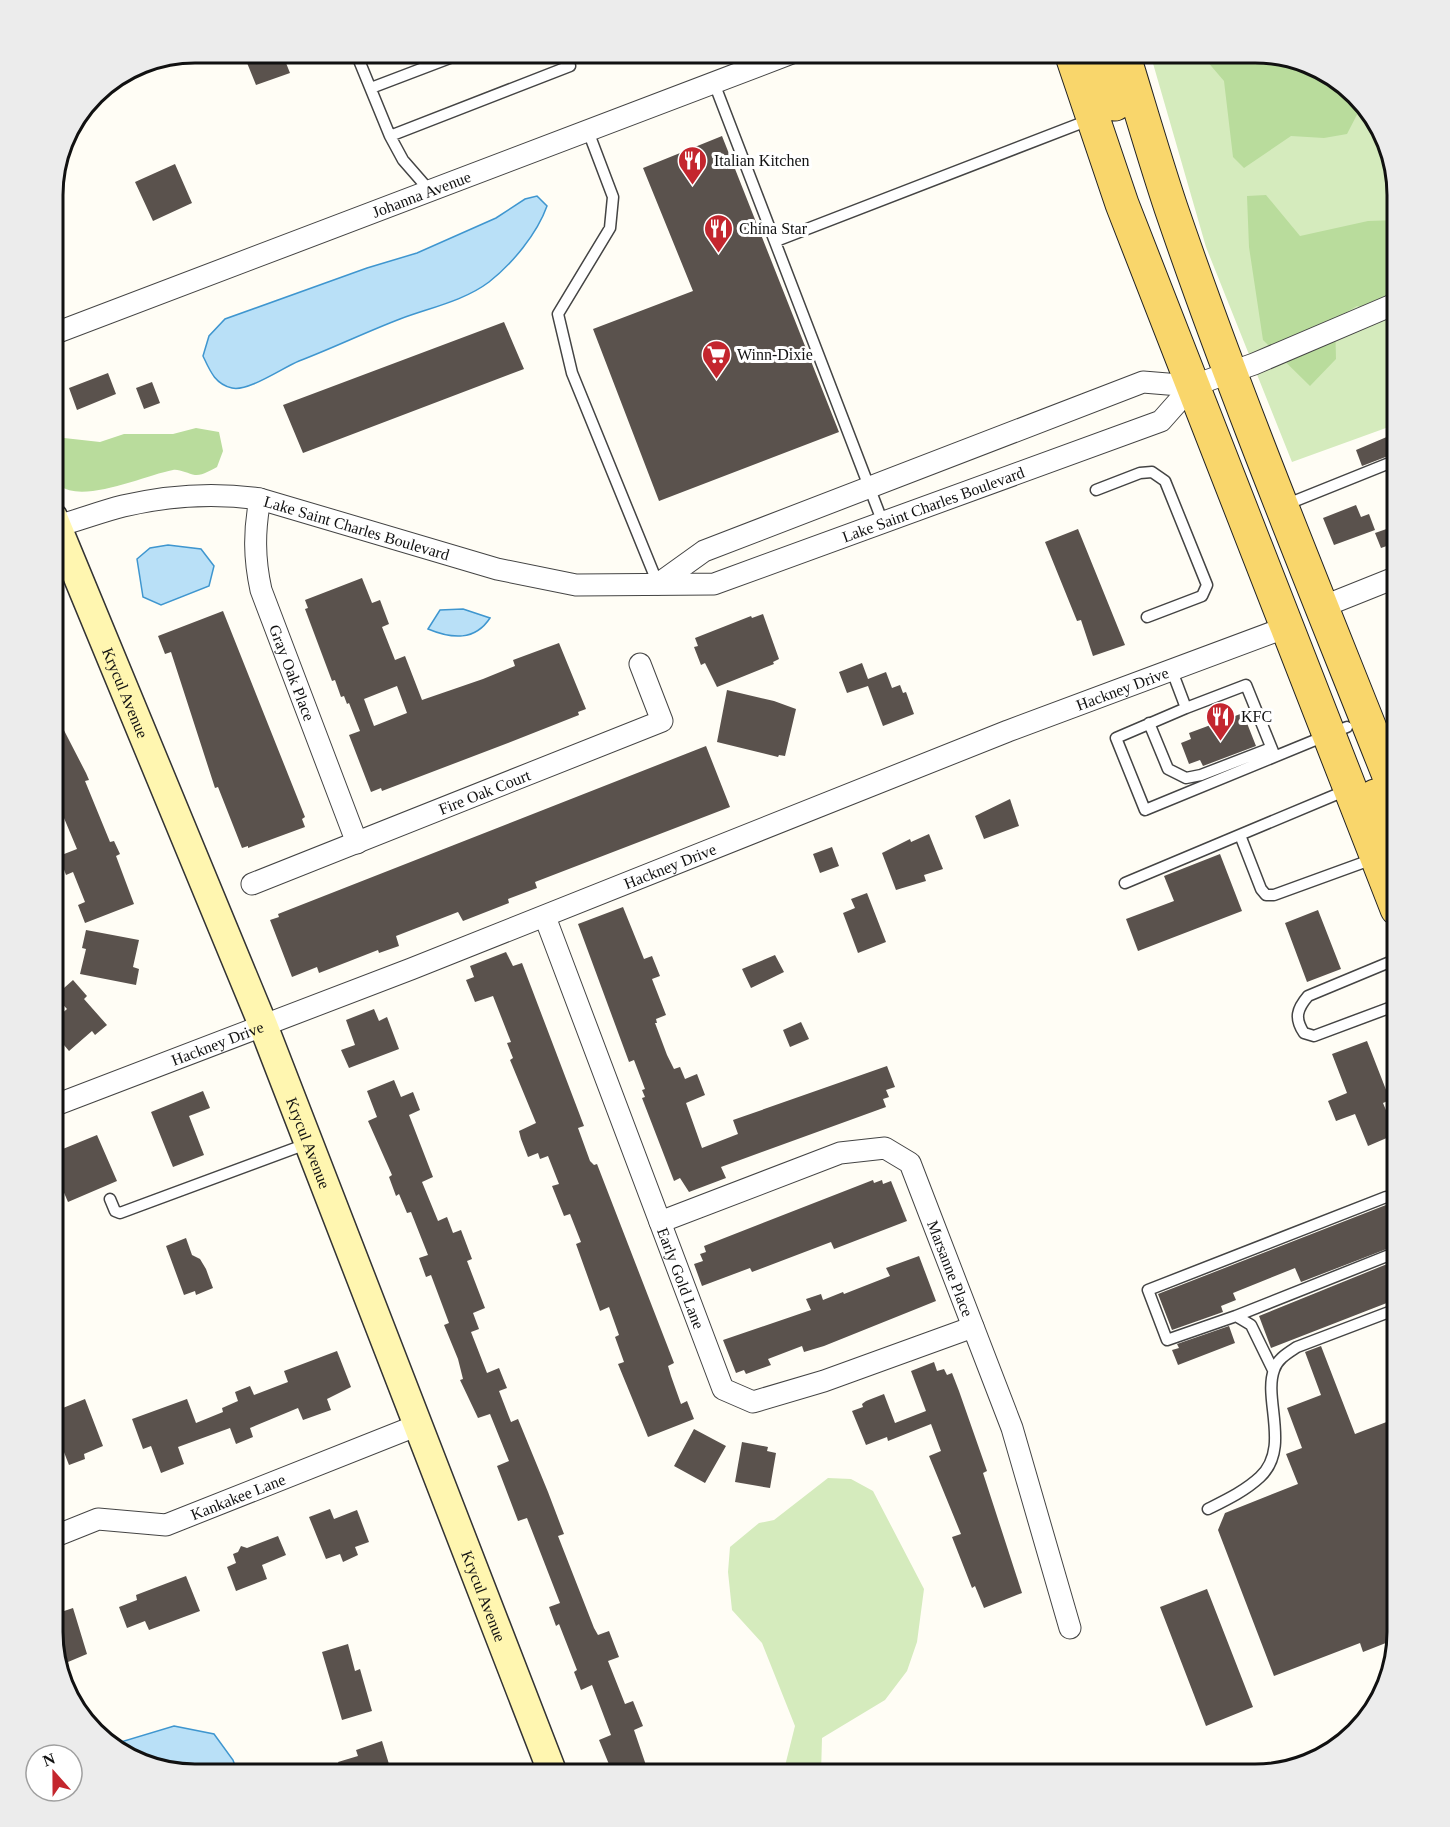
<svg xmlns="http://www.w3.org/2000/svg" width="1450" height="1827" font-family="'Times New Roman',serif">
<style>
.green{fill:#d5ebbd}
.forest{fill:#b9dc9c}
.water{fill:#b9e0f7;stroke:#3f96cf;stroke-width:1.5}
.building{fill:#5a524d;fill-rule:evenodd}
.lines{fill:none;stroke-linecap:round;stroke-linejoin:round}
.lane-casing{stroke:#444;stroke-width:13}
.street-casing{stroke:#444;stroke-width:23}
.secondary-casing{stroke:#333;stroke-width:31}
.primary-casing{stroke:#222;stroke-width:35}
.lane{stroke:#fff;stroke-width:10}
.street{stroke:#fff;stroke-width:21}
.secondary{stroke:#fff6b0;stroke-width:28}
.primary{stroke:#f9d66b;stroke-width:33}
.labels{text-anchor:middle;stroke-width:6;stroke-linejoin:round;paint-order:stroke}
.poi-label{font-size:16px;fill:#111;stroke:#fff;text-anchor:start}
.street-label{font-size:16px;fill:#111;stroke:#fff}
.rim{fill:none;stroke:#111;stroke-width:3}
</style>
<rect width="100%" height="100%" fill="#fffdf5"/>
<!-- green -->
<path class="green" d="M 1150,53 L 1264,53 L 1326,71 L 1373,116 L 1397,195 L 1397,424 L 1292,462 L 1206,247 Z
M 828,1478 L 851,1479 L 873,1491 L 924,1589 L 917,1642 L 907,1671 L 885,1700 L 822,1738 L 821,1774 L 783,1774 L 795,1726 L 762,1643 L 732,1610 L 728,1572 L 730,1547 L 759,1523 L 774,1520 Z"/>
<!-- forest -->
<path class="forest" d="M 1200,53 L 1264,53 L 1326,71 L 1362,105 L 1347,134 L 1324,138 L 1291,136 L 1244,168 L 1233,157 L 1224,81 Z
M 1266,195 L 1300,236 L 1368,221 L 1397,220 L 1397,320 L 1357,306 L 1335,319 L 1336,359 L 1310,386 L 1263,340 L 1249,247 L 1247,196 Z
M 196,428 L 219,432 L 223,451 L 217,467 C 211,470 202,476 195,475 C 188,474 180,469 173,470 C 132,478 29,530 55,437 L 100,442 L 124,434 L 173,434 Z"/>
<!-- water -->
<path class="water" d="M 537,196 L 547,206 C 537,234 512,264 489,282 C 464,301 429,308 400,319 C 366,332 333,348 299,361 C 282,368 248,392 232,388 C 215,384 210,371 203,356 L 209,336 L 225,319 L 367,268 L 417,253 L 496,218 L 525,199 Z
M 168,545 L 201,549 L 214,566 L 209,586 L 161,605 L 143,597 L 137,559 L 150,548 Z
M 463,609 L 490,618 C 475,641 452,639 428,629 L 440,610 Z
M 174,1726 L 214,1734 L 233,1760 L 238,1774 L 195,1774 L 132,1760 L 114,1744 Z"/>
<!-- building -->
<path class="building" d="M 243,53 L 282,53 L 290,73 L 256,85 Z
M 722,136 L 839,432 L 659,501 L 593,329 L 693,291 L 643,168 Z
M 175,164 L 192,203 L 153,221 L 135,182 Z
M 504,322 L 524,369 L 303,453 L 283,405 Z
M 108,373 L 116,394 L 77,410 L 69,388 Z
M 152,382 L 160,403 L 144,409 L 136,388 Z
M 1389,436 L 1396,453 L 1362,466 L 1356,450 Z
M 1356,505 L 1361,517 L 1369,514 L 1375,530 L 1334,545 L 1323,518 Z
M 1398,525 L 1398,542 L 1381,548 L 1375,533 Z
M 1078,529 L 1125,645 L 1093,656 L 1081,620 L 1077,621 L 1045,542 Z
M 362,578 L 372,603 L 380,600 L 389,624 L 382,627 L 395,660 L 405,656 L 422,700 L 483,679 L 515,666 L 513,660 L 559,643 L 586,709 L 578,712 L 579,715 L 508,743 L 382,791 L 381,788 L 371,792 L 349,735 L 360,731 L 349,703 L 347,704 L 344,696 L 341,697 L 335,680 L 332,681 L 305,609 L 308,608 L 305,600 ZM 397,686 L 407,713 L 374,726 L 364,699 Z
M 223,611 L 305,817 L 302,819 L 305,827 L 248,848 L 248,846 L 242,848 L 218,787 L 215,788 L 171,652 L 165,654 L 158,636 Z
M 763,614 L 779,659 L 773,662 L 774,664 L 717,687 L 705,663 L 701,665 L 694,647 L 698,646 L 695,638 L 751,616 L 752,618 Z
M 862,663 L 868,679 L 886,672 L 892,688 L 900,685 L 903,693 L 906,692 L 914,714 L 883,726 L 868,686 L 847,693 L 839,672 Z
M 727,690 L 774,701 L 796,709 L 785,756 L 779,755 L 778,757 L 717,742 Z
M 53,709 L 86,773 L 89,780 L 85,781 L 110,842 L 114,841 L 120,854 L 116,856 L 134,904 L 85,923 L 78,905 L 85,902 L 73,872 L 66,875 L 59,856 L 77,849 L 56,799 L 53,800 Z
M 1243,713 L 1256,746 L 1203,766 L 1200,760 L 1189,764 L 1181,743 L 1191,739 L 1189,733 Z
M 706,746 L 730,807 L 535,882 L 537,888 L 508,899 L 509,903 L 463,921 L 458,912 L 396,936 L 399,946 L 379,953 L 378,950 L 319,973 L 317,967 L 292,977 L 270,920 L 279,917 L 278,914 Z
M 1010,799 L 1019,826 L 984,839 L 975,816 Z
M 929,834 L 943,869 L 924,875 L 926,881 L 896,890 L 882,853 L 910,839 L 911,842 Z
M 832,847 L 839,866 L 820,873 L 813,854 Z
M 1220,854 L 1242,911 L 1138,951 L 1126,919 L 1174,901 L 1164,876 Z
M 867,893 L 886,942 L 858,953 L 843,913 L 855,908 L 851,899 Z
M 623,907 L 644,959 L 652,956 L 660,976 L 652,979 L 666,1015 L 656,1019 L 657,1023 L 655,1023 L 667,1055 L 674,1069 L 680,1067 L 685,1079 L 697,1074 L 705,1095 L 686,1103 L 702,1148 L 738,1134 L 733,1120 L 887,1066 L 895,1087 L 886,1090 L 889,1097 L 883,1099 L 886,1107 L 721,1167 L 726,1178 L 689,1192 L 680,1178 L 674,1181 L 642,1098 L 645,1097 L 642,1090 L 645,1089 L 634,1060 L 629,1062 L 578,924 Z
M 1318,910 L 1341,969 L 1307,982 L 1285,923 Z
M 86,930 L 139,940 L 133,967 L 139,969 L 136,985 L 80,974 L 86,949 L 82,948 Z
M 506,952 L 513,966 L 522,963 L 584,1126 L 578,1128 L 590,1161 L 594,1165 L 597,1164 L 674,1363 L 668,1366 L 671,1376 L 681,1404 L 687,1401 L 694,1419 L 648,1437 L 618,1364 L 624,1362 L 615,1337 L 619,1335 L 609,1307 L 600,1311 L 576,1244 L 581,1242 L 570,1214 L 564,1216 L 552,1186 L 559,1184 L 548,1156 L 540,1159 L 538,1153 L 528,1157 L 521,1139 L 519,1131 L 536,1123 L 510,1060 L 513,1058 L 507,1043 L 511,1042 L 493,996 L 475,1002 L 466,980 L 474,977 L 470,966 Z
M 775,955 L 784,972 L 751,988 L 742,969 Z
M 73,980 L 87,996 L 84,999 L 107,1025 L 95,1035 L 92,1031 L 69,1051 L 53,1032 L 53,1021 L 67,1009 L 55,996 Z
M 374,1009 L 379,1021 L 387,1017 L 399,1049 L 349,1068 L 341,1050 L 355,1045 L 346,1020 Z
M 801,1022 L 809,1039 L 790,1047 L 783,1030 Z
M 1367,1041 L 1390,1100 L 1383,1103 L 1396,1134 L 1368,1146 L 1355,1114 L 1336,1121 L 1328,1101 L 1347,1093 L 1332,1054 Z
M 394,1080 L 401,1097 L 413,1092 L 420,1110 L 409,1115 L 433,1177 L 422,1182 L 438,1221 L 447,1217 L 453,1233 L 461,1230 L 472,1259 L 467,1261 L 485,1308 L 473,1313 L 479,1329 L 471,1332 L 487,1373 L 499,1368 L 507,1388 L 499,1391 L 511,1422 L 518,1419 L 548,1492 L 564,1534 L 558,1536 L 594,1628 L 598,1635 L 609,1631 L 619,1657 L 608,1661 L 625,1704 L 633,1701 L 643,1726 L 634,1730 L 649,1774 L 613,1774 L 599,1740 L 611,1735 L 592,1685 L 581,1690 L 574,1672 L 577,1670 L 559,1624 L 556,1626 L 549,1607 L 560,1603 L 527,1518 L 518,1521 L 497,1466 L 509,1461 L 490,1414 L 478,1418 L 460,1380 L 463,1379 L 458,1359 L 444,1325 L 449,1323 L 431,1275 L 426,1277 L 419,1258 L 428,1255 L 411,1212 L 407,1213 L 399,1194 L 396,1196 L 389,1177 L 392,1175 L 368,1121 L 377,1117 L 367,1091 Z
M 203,1091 L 210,1108 L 189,1116 L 204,1155 L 173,1167 L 151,1112 Z
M 97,1135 L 117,1181 L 68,1202 L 53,1167 L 53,1153 Z
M 873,1180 L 874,1183 L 882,1180 L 883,1184 L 891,1181 L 907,1221 L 834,1249 L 831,1242 L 752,1272 L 750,1268 L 702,1286 L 694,1264 L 703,1261 L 700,1254 L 706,1252 L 704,1246 Z
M 1386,1205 L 1397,1211 L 1397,1245 L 1301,1282 L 1295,1268 L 1233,1293 L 1236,1300 L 1221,1306 L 1223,1312 L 1172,1330 L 1158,1294 Z
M 186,1238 L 192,1255 L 200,1259 L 206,1269 L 213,1288 L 196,1295 L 195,1291 L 184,1295 L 166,1246 Z
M 919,1256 L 936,1301 L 824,1346 L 804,1352 L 802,1346 L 768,1359 L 771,1365 L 746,1374 L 744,1370 L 736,1373 L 723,1340 L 811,1310 L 806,1299 L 821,1294 L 823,1300 L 843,1292 L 844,1294 L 890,1276 L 886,1268 Z
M 1397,1260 L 1397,1299 L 1271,1348 L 1259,1316 Z
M 1229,1326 L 1235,1343 L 1178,1365 L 1172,1350 L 1179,1348 L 1177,1344 Z
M 1321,1346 L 1355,1434 L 1397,1418 L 1397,1527 L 1391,1529 L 1397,1544 L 1397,1632 L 1396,1639 L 1363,1652 L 1360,1643 L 1274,1676 L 1218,1530 L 1225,1513 L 1298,1484 L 1286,1454 L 1302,1448 L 1287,1408 L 1321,1395 L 1305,1352 Z
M 337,1351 L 351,1387 L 327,1399 L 331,1410 L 303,1420 L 298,1408 L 250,1428 L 253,1437 L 236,1444 L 230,1428 L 178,1447 L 184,1464 L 161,1473 L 151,1446 L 143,1449 L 132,1419 L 187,1399 L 196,1423 L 223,1412 L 222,1408 L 238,1401 L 235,1392 L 250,1386 L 254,1395 L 288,1382 L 284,1371 Z
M 934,1362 L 937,1371 L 944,1369 L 947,1375 L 952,1373 L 959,1391 L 987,1471 L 983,1473 L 1022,1593 L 984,1608 L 975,1586 L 972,1588 L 952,1537 L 961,1534 L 929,1456 L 941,1451 L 931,1424 L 888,1441 L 887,1437 L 866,1445 L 852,1411 L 863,1407 L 862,1404 L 866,1401 L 884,1394 L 895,1423 L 926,1411 L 911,1371 Z
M 85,1399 L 103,1446 L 84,1454 L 85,1459 L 69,1465 L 53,1424 L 53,1412 Z
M 694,1429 L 726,1446 L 705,1483 L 674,1466 Z
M 742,1442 L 768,1447 L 767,1451 L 776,1453 L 770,1488 L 735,1482 Z
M 330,1509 L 334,1519 L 357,1510 L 369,1542 L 355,1547 L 358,1555 L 343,1562 L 340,1554 L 326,1559 L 309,1517 Z
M 278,1536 L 286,1555 L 262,1565 L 267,1579 L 236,1591 L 227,1567 L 236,1563 L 233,1554 L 238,1552 L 241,1546 L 247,1548 Z
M 186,1576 L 200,1611 L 149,1630 L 145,1621 L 127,1628 L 119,1607 L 137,1600 L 136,1595 Z
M 53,1585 L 64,1611 L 73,1608 L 87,1654 L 68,1662 L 67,1660 L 62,1662 L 52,1632 Z
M 1207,1589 L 1253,1707 L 1206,1726 L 1160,1607 Z
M 348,1644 L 355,1671 L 360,1669 L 372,1711 L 342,1720 L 322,1652 Z
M 382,1741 L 392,1774 L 342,1774 L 338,1762 L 358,1756 L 356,1750 Z"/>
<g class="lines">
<defs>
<path id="lane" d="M 356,53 L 390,136 L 403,160 L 430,191
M 714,83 L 883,523
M 371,88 L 463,53
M 588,131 L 613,197 L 610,228 L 558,314 L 572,373 L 658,584
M 390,136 L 570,66 L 565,53
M 776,241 L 1089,120
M 1096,490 L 1140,473 L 1152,472 L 1165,481 L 1207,585 L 1202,596 L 1147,617
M 1285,505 L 1397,460
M 1172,671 L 1186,708 L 1116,738 L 1145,810 L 1347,727
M 1186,708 L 1246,685 L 1274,754
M 1149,723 L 1168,769 L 1186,778 L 1201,775 L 1271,748
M 1240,835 L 1261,889 L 1266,895 L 1274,895 L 1373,859
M 1125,883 L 1347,790
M 1397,1005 L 1314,1036 L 1304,1033 C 1294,1018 1297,1009 1308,996 L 1397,959
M 1393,1006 L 1397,1018
M 110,1199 L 115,1211 L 120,1213 L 309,1143
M 1236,1316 L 1397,1252
M 1273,1370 L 1251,1325 L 1236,1316 L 1167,1340 L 1148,1290 L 1386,1197 L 1397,1202
M 1208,1509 C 1226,1500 1245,1491 1260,1477 C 1291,1448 1263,1399 1274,1370 C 1277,1359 1288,1353 1297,1347 L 1397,1309"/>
<g id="street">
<path id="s1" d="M 53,334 L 792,53"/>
<path id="s2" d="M 260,499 C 254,531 254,558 261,590 L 357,843"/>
<path id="s3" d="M 53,527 C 77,521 99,512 123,506 C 170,495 213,492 260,499 L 497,569 L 576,585 L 714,584 L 1161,421 L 1192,386"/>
<path d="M 658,584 L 704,551 L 1143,382 L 1192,386 L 1254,364 L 1397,303"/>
<path d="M 1322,607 L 1397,577"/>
<path id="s4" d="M 252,884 L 662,721 L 640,664"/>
<path id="s5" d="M 545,917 L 723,1389 L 753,1402 L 824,1381 L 973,1327"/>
<path id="s6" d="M 53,1106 L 411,969 L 1008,731 L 1287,627"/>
<path id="s7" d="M 660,1222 L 840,1153 L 885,1148 L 910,1163 L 1012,1428 L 1070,1628"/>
<path id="s8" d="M 53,1537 L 98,1519 L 166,1525 L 418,1425"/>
</g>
<g id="secondary">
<path id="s9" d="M 53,517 L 263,1025 L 553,1774"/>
</g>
<path id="primary" d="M 1071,53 L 1122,204 L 1397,909
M 1098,53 L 1115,104
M 1123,53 C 1139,105 1154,157 1171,208 C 1239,407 1320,601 1397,796
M 1375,796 L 1388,829 L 1397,842"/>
</defs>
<!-- lane casing -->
<use href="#lane" class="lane-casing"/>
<!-- street casing -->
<use href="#street" class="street-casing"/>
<!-- secondary casing -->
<use href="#secondary" class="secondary-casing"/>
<!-- primary casing -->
<use href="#primary" class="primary-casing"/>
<!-- lane -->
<use href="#lane" class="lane"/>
<!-- street -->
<use href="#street" class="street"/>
<!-- secondary -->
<use href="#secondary" class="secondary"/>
<!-- primary -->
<use href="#primary" class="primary"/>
</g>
<!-- icons -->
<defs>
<symbol id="restaurant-pin" viewBox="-11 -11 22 30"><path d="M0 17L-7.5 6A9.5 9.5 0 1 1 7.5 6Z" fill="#c4262e" stroke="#fff"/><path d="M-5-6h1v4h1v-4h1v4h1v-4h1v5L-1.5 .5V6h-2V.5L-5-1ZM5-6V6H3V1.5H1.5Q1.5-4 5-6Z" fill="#fff"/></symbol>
<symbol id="supermarket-pin" viewBox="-11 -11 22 30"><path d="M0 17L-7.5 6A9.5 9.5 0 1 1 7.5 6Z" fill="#c4262e" stroke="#fff"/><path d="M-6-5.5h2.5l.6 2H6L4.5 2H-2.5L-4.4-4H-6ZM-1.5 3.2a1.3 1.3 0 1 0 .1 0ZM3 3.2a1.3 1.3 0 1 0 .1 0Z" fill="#fff"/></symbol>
</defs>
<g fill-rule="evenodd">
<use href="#restaurant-pin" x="676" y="144" width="33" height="45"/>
<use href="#restaurant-pin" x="702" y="212" width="33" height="45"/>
<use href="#supermarket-pin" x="700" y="338" width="33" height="45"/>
<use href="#restaurant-pin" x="1204" y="700" width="33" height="45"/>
</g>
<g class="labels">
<!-- poi labels -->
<g class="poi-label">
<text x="714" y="166">Italian Kitchen</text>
<text x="739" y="234">China Star</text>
<text x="737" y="360">Winn-Dixie</text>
<text x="1241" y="722">KFC</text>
</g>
<!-- street labels -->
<g class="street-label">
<text dy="6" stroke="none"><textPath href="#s1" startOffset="394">Johanna Avenue</textPath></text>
<text dy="6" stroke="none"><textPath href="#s3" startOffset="910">Lake Saint Charles Boulevard</textPath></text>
<text dy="6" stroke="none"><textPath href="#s3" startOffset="312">Lake Saint Charles Boulevard</textPath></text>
<text dy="6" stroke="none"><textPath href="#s2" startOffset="180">Gray Oak Place</textPath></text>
<text dy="6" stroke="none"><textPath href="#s6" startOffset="1148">Hackney Drive</textPath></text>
<text dy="6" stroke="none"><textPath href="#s9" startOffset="190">Krycul Avenue</textPath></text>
<text dy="6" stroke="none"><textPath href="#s4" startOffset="250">Fire Oak Court</textPath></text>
<text dy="6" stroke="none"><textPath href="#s6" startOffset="662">Hackney Drive</textPath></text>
<text dy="6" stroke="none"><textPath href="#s6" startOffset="176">Hackney Drive</textPath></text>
<text dy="6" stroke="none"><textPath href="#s9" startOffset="676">Krycul Avenue</textPath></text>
<text dy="6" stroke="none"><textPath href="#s7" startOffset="380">Marsanne Place</textPath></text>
<text dy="6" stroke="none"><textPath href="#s5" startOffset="386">Early Gold Lane</textPath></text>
<text dy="6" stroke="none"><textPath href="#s8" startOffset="194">Kankakee Lane</textPath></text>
<text dy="6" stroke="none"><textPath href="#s9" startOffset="1162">Krycul Avenue</textPath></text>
</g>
</g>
<!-- crop -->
<path d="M0 0H1450V1827H0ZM195 63H1255A132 132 0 0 1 1387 195V1632A132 132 0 0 1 1255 1764H195A132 132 0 0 1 63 1632V195A132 132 0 0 1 195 63Z" fill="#ececec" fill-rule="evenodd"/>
<path class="rim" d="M195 63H1255A132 132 0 0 1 1387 195V1632A132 132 0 0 1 1255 1764H195A132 132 0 0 1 63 1632V195A132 132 0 0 1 195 63Z"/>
<!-- north arrow -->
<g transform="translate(54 1773) rotate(339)"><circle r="28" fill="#ffffff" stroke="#a0a0a0" stroke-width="1.5"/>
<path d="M0-4.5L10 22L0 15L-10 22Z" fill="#c4262e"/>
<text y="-9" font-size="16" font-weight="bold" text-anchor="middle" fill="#111111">N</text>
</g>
</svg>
